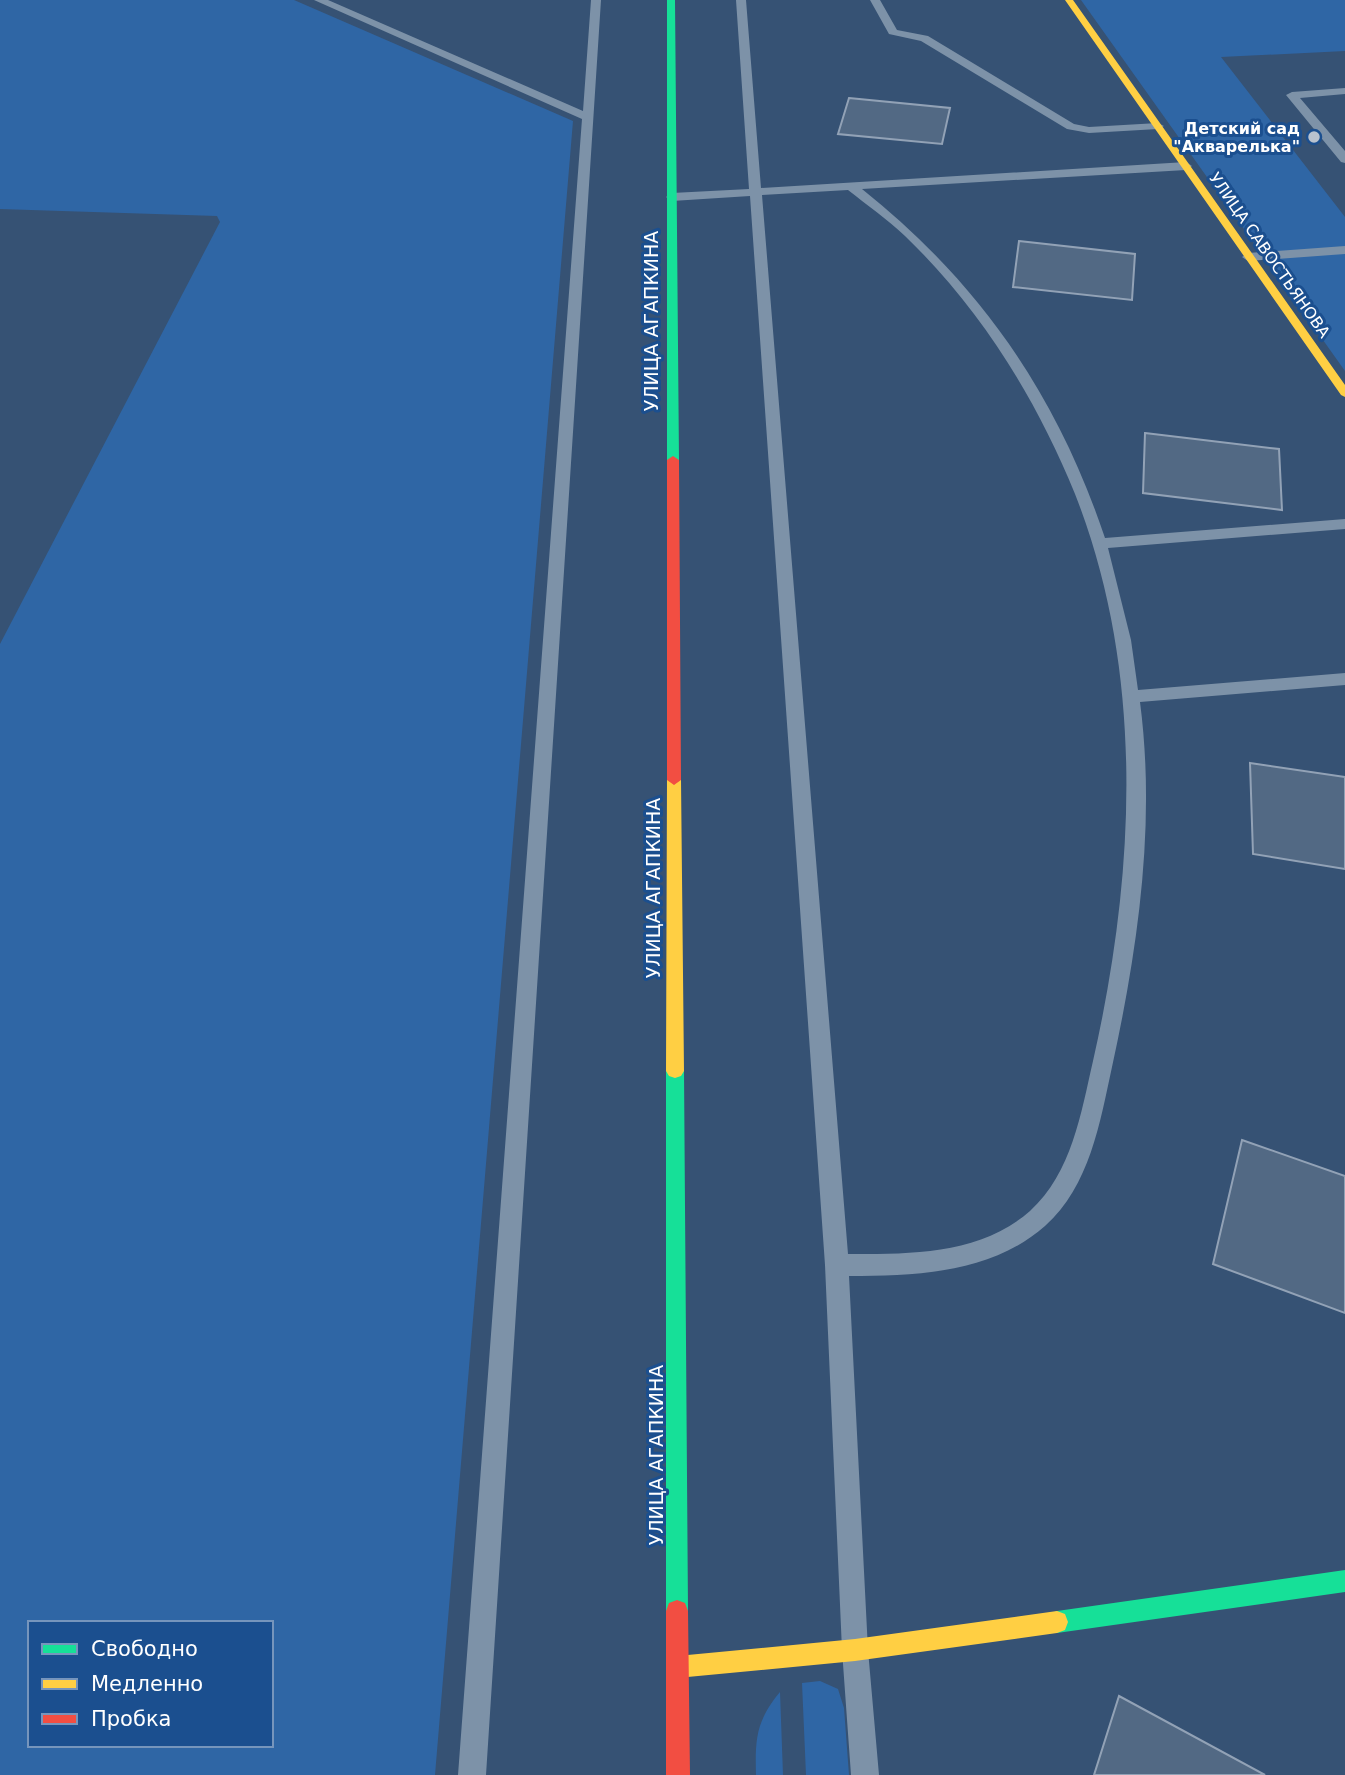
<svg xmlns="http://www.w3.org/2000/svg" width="1345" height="1775" font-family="'DejaVu Sans',sans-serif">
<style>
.green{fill:#2f66a5;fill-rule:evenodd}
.building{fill:#526984;stroke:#92a2b6;stroke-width:2}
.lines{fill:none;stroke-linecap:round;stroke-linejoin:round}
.lane{fill:#7d92a8;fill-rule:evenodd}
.fast{fill:#16e098;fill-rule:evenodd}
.slow{fill:#ffcf43;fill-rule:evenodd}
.jam{fill:#f24e42;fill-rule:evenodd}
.poi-dot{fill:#b9c2ce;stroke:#1b4f8f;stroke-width:2.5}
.labels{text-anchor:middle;stroke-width:6;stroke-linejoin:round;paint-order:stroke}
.far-poi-label{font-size:16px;font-weight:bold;fill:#fff;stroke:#1b4f8f;text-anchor:end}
.far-street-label{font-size:16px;fill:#fff;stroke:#1b4f8f}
.street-label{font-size:19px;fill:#fff;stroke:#1b4f8f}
</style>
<rect width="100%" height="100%" fill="#365274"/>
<!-- green -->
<path class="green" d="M 0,0 L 294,0 L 573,121 L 435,1775 L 0,1775 L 0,644 L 220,222 L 217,216 L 0,209 ZM 30,1623 L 271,1623 L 271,1745 L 30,1745 Z
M 1081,0 L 1345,0 L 1345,51 L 1221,57 L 1345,217 L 1345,371 Z
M 820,1681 L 838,1689 L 844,1708 L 849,1775 L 806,1775 L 802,1683 Z
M 780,1692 L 783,1775 L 756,1775 C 755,1739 756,1721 780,1692 Z"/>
<!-- building -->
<path class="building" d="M 849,98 L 950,108 L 942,144 L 838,134 Z
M 1019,241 L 1135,254 L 1132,300 L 1013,287 Z
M 1145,433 L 1279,449 L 1282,510 L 1143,493 Z
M 1250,763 L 1345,777 L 1345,869 L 1253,854 Z
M 1242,1140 L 1345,1176 L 1345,1313 L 1213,1264 Z
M 1119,1696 L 1265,1775 L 1094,1775 Z"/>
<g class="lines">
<!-- lane -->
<path class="lane" d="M 314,0 L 328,0 L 583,111 L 591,0 L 601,0 L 486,1775 L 458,1775 L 582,119 Z
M 736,0 L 746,0 L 761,188 L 1186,162 L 1192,166 L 1186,170 L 862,189 C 980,283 1057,395 1105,538 L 1345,519 L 1345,529 L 1108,548 L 1131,640 L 1138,690 L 1345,673 L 1345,685 L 1140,702 C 1156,823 1138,948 1112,1067 C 1100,1122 1090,1186 1045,1226 C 992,1273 917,1276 849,1276 L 868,1650 L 879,1775 L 851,1775 L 842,1650 L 825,1265 L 750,196 L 672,201 L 666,197 L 672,193 L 749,189 ZM 848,190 C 867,205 887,219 905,236 C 980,308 1036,398 1075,494 C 1146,674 1135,876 1093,1061 C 1081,1113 1072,1173 1030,1211 C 980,1255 911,1254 848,1254 L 762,195 Z
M 870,0 L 880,0 L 897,30 L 928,36 L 1074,124 L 1089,127 L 1158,123 L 1164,126 L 1158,129 L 1089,133 L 1067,129 L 921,41 L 889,34 Z
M 1345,88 L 1345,94 L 1300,98 L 1345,151 L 1345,163 L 1341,162 L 1286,95 L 1292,92 Z
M 1345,246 L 1345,254 L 1248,261 L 1242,257 L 1248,253 Z"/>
<!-- fast -->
<path class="fast" d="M 667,0 L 675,0 L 679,460 L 673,464 L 667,460 Z
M 675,1064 L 681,1066 L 684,1071 L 688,1611 L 685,1619 L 677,1622 L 669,1619 L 666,1611 L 666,1071 L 669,1066 Z
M 1345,1570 L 1345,1592 L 1057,1633 L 1049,1630 L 1046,1622 L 1049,1614 L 1057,1611 Z"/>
<!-- slow -->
<path class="slow" d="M 1065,0 L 1073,0 L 1345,385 L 1345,397 L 1341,395 Z
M 674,775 L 681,780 L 684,1071 L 681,1076 L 675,1078 L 669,1076 L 666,1071 L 667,780 Z
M 1057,1611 L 1065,1614 L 1068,1622 L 1065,1630 L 1057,1633 L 855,1661 L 677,1678 L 669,1675 L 666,1667 L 669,1659 L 677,1656 L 855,1639 Z"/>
<!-- jam -->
<path class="jam" d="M 673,456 L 679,460 L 681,780 L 674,785 L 667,780 L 667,460 Z
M 677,1600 L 685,1603 L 688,1611 L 690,1775 L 666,1775 L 666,1611 L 669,1603 Z"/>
</g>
<!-- markers -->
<circle class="poi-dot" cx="1314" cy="137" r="7"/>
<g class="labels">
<!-- far-poi labels -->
<g class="far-poi-label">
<text x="1300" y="134">Детский сад<tspan x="1300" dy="18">"Акварелька"</tspan></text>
</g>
<!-- far-street labels -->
<g class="far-street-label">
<text transform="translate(1270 255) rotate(55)" y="6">УЛИЦА САВОСТЬЯНОВА</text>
</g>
<!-- street labels -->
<g class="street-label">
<text transform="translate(651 321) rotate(-90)" y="7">УЛИЦА АГАПКИНА</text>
<text transform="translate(653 888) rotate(-90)" y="7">УЛИЦА АГАПКИНА</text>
<text transform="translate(656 1455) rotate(-90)" y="7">УЛИЦА АГАПКИНА</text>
</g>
</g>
<!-- legend -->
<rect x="28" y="1621" width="245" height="126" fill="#1b4f8f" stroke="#7695bc" stroke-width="2"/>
<rect x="42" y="1644" width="35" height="10" fill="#16e098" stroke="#7695bc" stroke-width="2"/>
<text x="91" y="1656" font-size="21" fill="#ffffff">Свободно</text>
<rect x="42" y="1679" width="35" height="10" fill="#ffcf43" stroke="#7695bc" stroke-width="2"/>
<text x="91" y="1691" font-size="21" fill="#ffffff">Медленно</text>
<rect x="42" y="1714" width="35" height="10" fill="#f24e42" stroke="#7695bc" stroke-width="2"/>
<text x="91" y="1726" font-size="21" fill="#ffffff">Пробка</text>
</svg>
